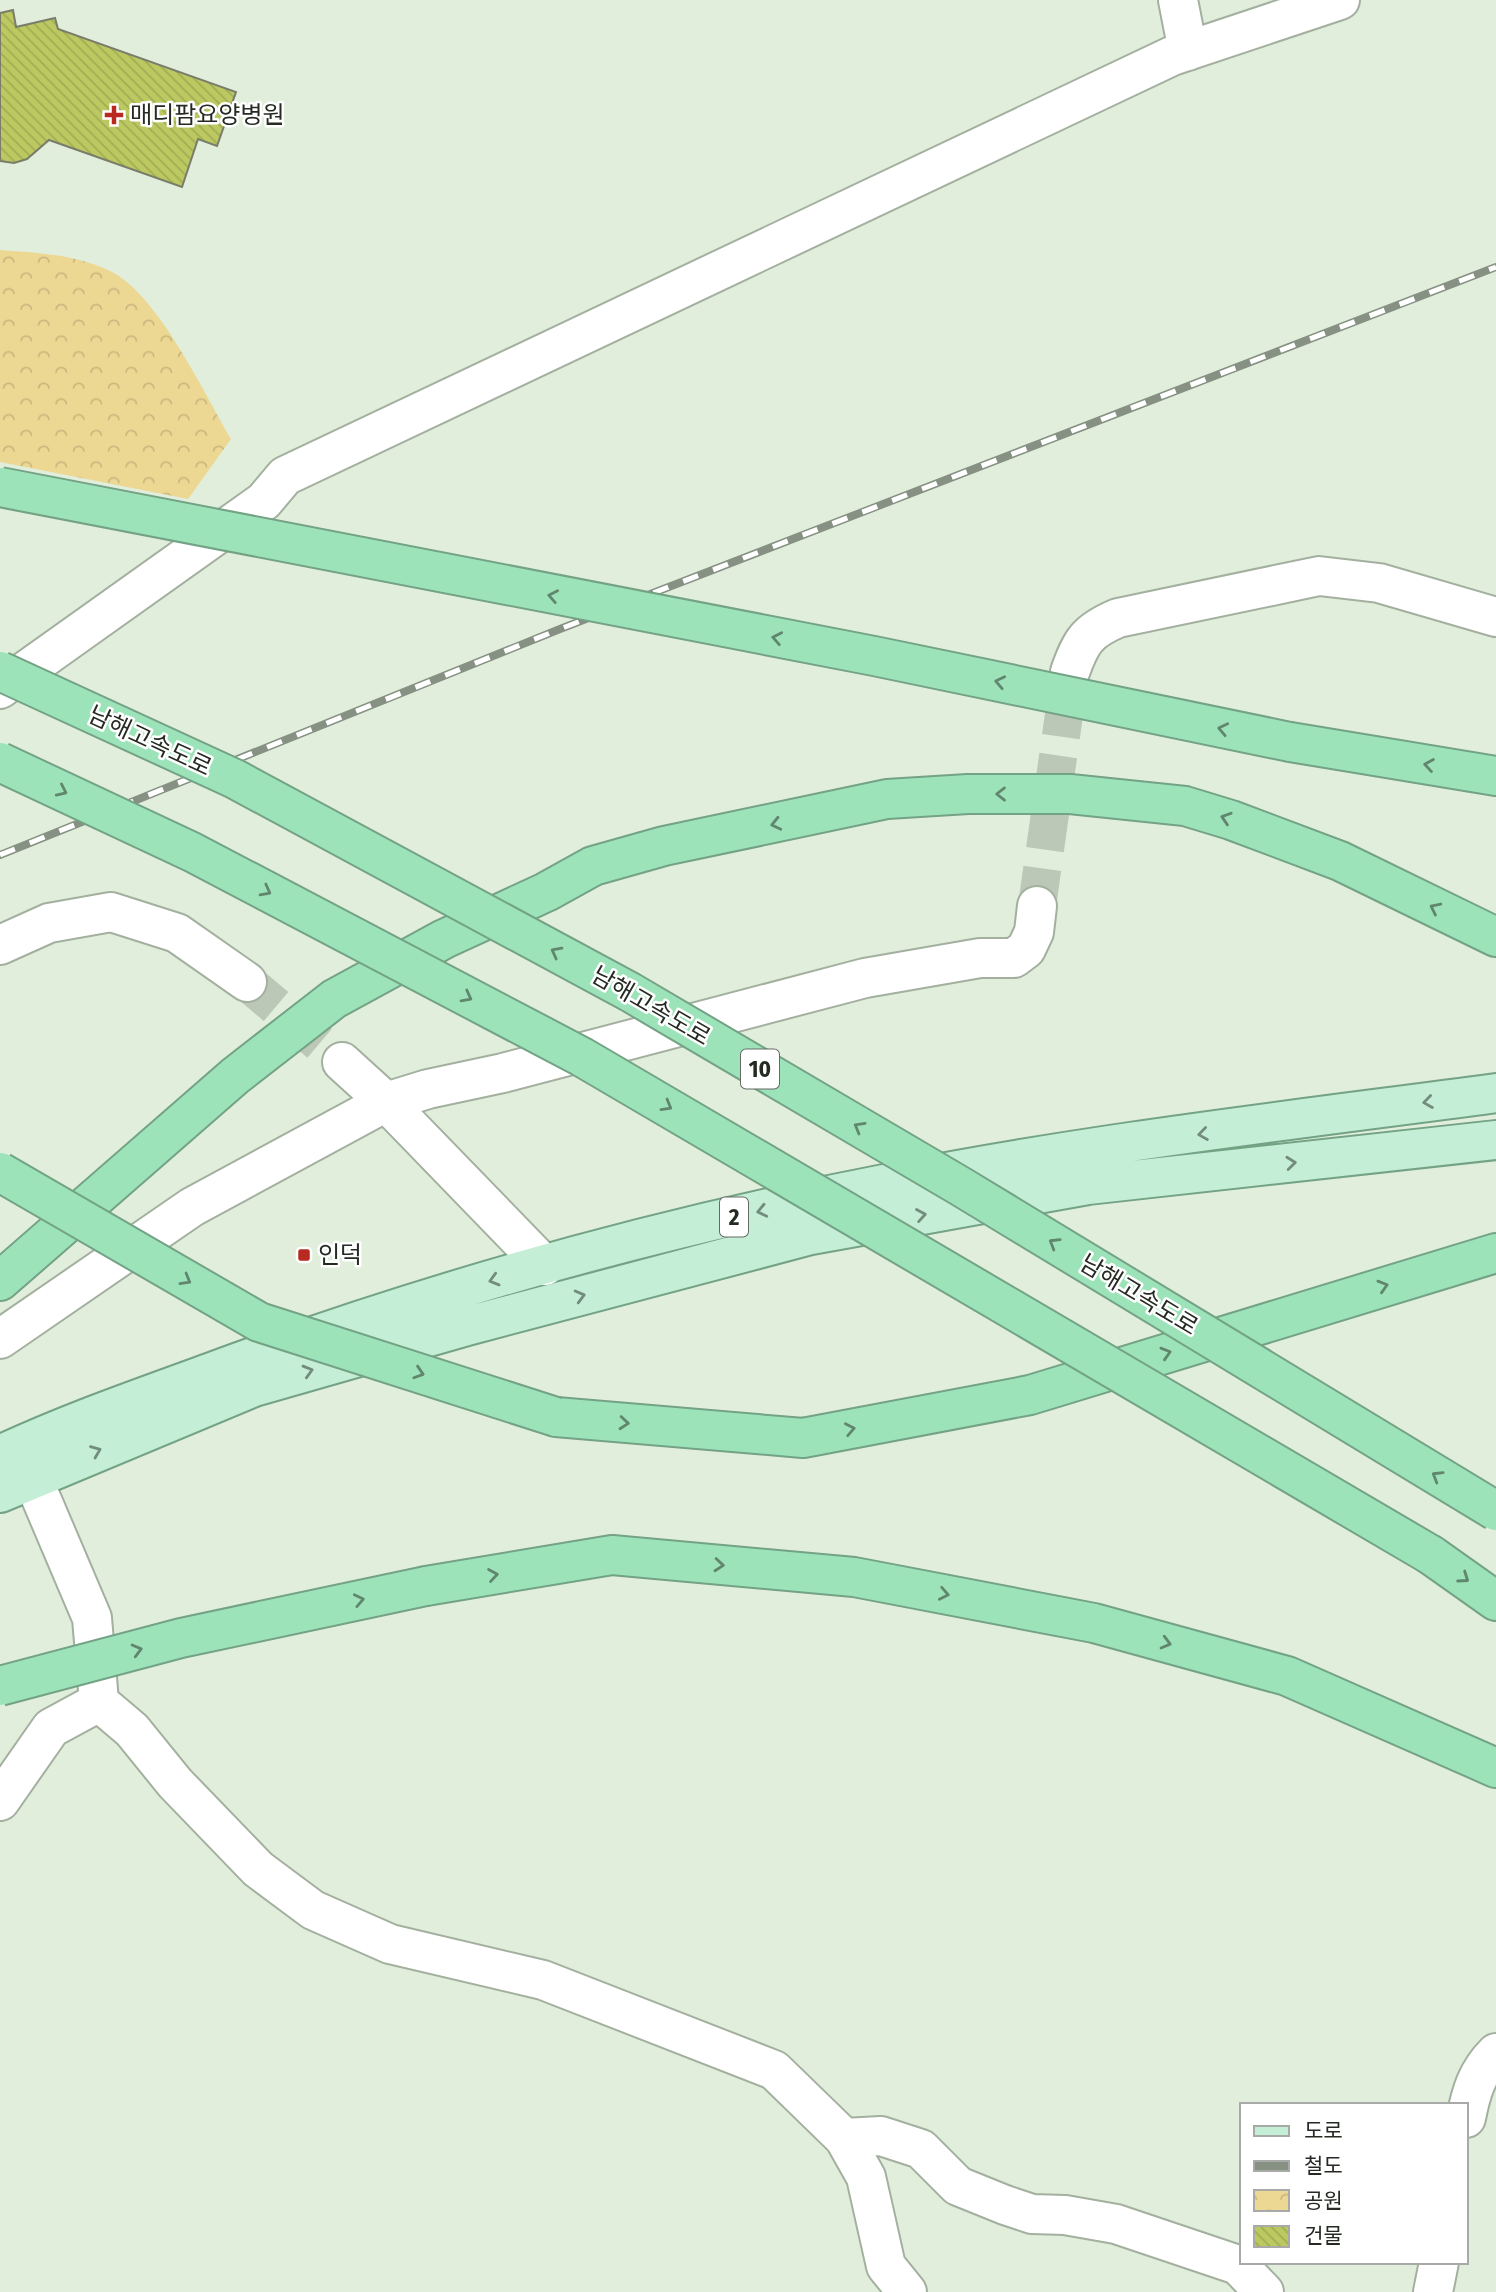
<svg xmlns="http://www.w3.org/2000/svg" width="1496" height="2292" font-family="'Fira Sans Condensed','Noto Sans KR',sans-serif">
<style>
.park{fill:url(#park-crowns)}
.building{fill:url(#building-back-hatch);stroke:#7a7d6a;stroke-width:2}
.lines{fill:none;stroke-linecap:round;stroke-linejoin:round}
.minor-tunnel{stroke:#bbc7b7;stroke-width:38;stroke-dasharray:38 19;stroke-linecap:butt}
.minor-casing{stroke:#a4b09f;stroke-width:42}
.major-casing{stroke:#73a285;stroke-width:42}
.highway-casing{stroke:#73a285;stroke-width:42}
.minor{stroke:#fff;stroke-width:38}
.major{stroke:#c4eed6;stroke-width:38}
.highway{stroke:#9de3ba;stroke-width:38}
.rail-casing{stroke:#869083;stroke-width:8}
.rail{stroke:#fff;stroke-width:5;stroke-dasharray:16;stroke-linecap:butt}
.highway-bridge-casing{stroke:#73a285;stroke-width:42;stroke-linecap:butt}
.highway-bridge{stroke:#9de3ba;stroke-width:38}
.oneway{stroke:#61866e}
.oneway2{stroke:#748c7c}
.poi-dot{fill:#b82a20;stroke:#fff;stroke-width:2.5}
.labels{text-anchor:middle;stroke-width:5;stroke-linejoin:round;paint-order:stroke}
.shield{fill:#fff;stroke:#666a65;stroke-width:2}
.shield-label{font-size:23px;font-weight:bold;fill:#252a23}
.poi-label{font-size:24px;fill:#252a23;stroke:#fff;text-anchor:start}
.street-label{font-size:24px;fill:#252a23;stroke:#fff}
</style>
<defs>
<pattern id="park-crowns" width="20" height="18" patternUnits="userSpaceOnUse" patternTransform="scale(1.75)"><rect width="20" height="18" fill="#ecd793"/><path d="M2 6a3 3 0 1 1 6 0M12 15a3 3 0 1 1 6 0" fill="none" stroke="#cab97e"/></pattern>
<pattern id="building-back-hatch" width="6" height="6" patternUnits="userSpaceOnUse" patternTransform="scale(1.75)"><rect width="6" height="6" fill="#bcc961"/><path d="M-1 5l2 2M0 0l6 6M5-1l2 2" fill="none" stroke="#a1ad54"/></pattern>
</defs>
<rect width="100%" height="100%" fill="#e1eedc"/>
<!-- park -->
<path class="park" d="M 0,250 C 37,253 75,254 110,271 C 157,293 204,393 231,439 L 188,499 L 0,462 Z"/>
<!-- building -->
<path class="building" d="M 13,10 L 16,27 L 55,18 L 58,29 L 236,92 L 217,146 L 198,139 L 182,187 L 49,140 L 27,159 L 14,163 L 0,161 L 0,13 Z"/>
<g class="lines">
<!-- minor-tunnel -->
<path class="minor-tunnel" d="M 1037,906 L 1070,672
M 247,982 L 342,1062"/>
<defs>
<path id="minor" d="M 1178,0 L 1188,51
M 1070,672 C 1081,641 1087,631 1118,618 L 1319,576 L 1379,583 L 1496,617
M 0,689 L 264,501 L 285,476 L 1172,56 L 1340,0
M 0,945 L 49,923 L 111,912 L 177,933 L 247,982
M 342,1062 L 386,1102 L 545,1266
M 0,1339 L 192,1207 L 386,1102 L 428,1089 L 503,1073 L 865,978 L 980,958 L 1014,958 L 1026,949 L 1034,932 L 1037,906
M 32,1477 L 92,1618 L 99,1702 L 132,1730 L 175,1783 L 258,1869 L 313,1910 L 390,1944 L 543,1980 L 774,2070 L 844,2138 L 866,2177 L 886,2266 L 907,2292
M 0,1801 L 51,1728 L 99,1702
M 1466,2118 C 1471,2092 1477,2072 1496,2053
M 844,2138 L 881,2136 L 921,2149 L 958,2186 L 1005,2205 L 1032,2214 L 1065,2215 L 1116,2224 L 1238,2265 L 1264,2292
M 1433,2292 L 1439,2262"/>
<path id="major" d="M 0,1455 C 70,1422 144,1397 217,1370 C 435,1290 661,1227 889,1183 C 1090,1143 1294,1120 1496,1093
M 0,1493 L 254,1387 L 467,1326 L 811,1235 L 1088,1185 L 1496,1140"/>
<path id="highway" d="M 1290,742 L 1496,776
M 0,1281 L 235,1076 L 334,999 L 444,939 L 546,892 L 593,866 L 664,846 L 887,799 L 968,794 L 1070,794 L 1185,806 L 1231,820 L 1340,861 L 1496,937
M 556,1417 L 803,1438 L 1030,1395 L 1496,1253
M 1431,1555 L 1496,1601
M 426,1586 L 612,1555 L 854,1577 L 1094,1623 L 1287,1676 L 1496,1768"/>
</defs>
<!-- minor casing -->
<use href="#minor" class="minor-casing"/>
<!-- major casing -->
<use href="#major" class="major-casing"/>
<!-- highway casing -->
<use href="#highway" class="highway-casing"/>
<!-- minor -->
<use href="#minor" class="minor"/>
<!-- major -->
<use href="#major" class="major"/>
<!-- highway -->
<use href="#highway" class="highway"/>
<defs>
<path id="rail" d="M 0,855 L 560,629 L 1496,267"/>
</defs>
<!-- rail casing -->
<use href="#rail" class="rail-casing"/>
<!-- rail -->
<use href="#rail" class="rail"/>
<defs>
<path id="highway-bridge" d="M 0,487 L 874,656 L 1290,742
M 0,671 L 235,779 L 630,992 L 960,1186 L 1496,1511
M 0,762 L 192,852 L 582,1057 L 1431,1555
M 0,1172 L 259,1322 L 556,1417
M 0,1686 L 181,1638 L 426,1586"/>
</defs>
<!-- highway-bridge casing -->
<use href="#highway-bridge" class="highway-bridge-casing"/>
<!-- highway-bridge -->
<use href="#highway-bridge" class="highway-bridge"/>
</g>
<!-- one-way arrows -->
<defs><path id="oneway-chevron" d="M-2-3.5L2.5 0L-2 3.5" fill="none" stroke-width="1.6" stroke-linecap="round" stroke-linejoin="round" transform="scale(1.75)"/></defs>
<g class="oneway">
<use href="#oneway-chevron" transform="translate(553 596) rotate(-169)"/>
<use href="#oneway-chevron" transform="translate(777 638) rotate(-169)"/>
<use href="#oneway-chevron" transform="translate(1000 682) rotate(-168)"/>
<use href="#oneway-chevron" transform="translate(1223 729) rotate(-168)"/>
<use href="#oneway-chevron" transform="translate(1429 765) rotate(-171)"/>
<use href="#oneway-chevron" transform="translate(62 791) rotate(25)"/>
<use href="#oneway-chevron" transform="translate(1001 794) rotate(180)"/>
<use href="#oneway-chevron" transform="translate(1226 818) rotate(-162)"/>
<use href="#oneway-chevron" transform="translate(776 824) rotate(167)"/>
<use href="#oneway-chevron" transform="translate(266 891) rotate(28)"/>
<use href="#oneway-chevron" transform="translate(1435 908) rotate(-154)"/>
<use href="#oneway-chevron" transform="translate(556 952) rotate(-152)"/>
<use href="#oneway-chevron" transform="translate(467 997) rotate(28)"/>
<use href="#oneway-chevron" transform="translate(667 1106) rotate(30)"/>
<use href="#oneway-chevron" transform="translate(859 1127) rotate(-150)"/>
<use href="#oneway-chevron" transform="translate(1054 1243) rotate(-149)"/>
<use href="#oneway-chevron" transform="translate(186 1280) rotate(30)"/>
<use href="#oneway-chevron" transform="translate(1383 1286) rotate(-17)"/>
<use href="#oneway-chevron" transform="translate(1166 1353) rotate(-17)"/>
<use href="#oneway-chevron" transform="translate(419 1373) rotate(18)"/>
<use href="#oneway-chevron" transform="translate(624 1423) rotate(5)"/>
<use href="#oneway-chevron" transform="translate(850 1429) rotate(-11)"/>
<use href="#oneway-chevron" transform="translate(1437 1476) rotate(-149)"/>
<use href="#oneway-chevron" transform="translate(719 1565) rotate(5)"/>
<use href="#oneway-chevron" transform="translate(493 1575) rotate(-9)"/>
<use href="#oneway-chevron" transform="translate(1464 1578) rotate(35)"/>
<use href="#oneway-chevron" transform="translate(944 1594) rotate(11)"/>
<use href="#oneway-chevron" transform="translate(359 1600) rotate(-12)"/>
<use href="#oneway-chevron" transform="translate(1166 1643) rotate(15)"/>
<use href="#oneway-chevron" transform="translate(137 1650) rotate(-15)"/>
</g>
<g class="oneway2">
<use href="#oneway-chevron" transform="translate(1428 1102) rotate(172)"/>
<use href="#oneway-chevron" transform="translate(1203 1134) rotate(172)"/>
<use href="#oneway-chevron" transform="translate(1291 1163) rotate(-6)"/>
<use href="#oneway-chevron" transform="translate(762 1211) rotate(167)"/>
<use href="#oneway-chevron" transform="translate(921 1215) rotate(-10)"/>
<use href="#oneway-chevron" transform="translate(494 1280) rotate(164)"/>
<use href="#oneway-chevron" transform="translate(580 1296) rotate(-15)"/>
<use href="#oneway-chevron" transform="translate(308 1371) rotate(-16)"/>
<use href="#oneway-chevron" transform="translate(96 1451) rotate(-22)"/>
</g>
<!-- markers -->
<g class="poi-dot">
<path d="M110.5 104.5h7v7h7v7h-7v7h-7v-7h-7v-7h7z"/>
<rect x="297" y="1248" width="14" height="14" rx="3.5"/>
</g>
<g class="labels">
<!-- shield labels -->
<g class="shield">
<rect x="741" y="1049.5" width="38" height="39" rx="5"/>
<rect x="720" y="1197.5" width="28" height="39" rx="5"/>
</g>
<g class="shield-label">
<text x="760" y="1077">10</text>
<text x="734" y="1225">2</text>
</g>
<!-- poi labels -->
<g class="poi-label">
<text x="130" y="123">매디팜요양병원</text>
<text x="318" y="1263">인덕</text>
</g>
<!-- street labels -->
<g class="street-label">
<text transform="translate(150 741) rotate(25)" y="8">남해고속도로</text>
<text transform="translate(651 1006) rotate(30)" y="8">남해고속도로</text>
<text transform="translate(1139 1295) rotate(31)" y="8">남해고속도로</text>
</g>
</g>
<!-- legend -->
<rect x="1240" y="2103" width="228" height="161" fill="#ffffff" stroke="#a8aaa7" stroke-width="2"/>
<rect x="1254" y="2126" width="35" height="10" fill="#c4eed6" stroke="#a8aaa7" stroke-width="2"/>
<text x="1304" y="2138" font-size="21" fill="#252a23">도로</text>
<rect x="1254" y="2161" width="35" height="10" fill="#869083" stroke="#a8aaa7" stroke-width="2"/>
<text x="1304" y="2173" font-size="21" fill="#252a23">철도</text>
<rect x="1254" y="2190" width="35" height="21" fill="url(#park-crowns)" stroke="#a8aaa7" stroke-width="2"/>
<text x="1304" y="2208" font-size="21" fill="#252a23">공원</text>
<rect x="1254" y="2226" width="35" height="21" fill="url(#building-back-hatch)" stroke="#a8aaa7" stroke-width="2"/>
<text x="1304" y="2243" font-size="21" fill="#252a23">건물</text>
</svg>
